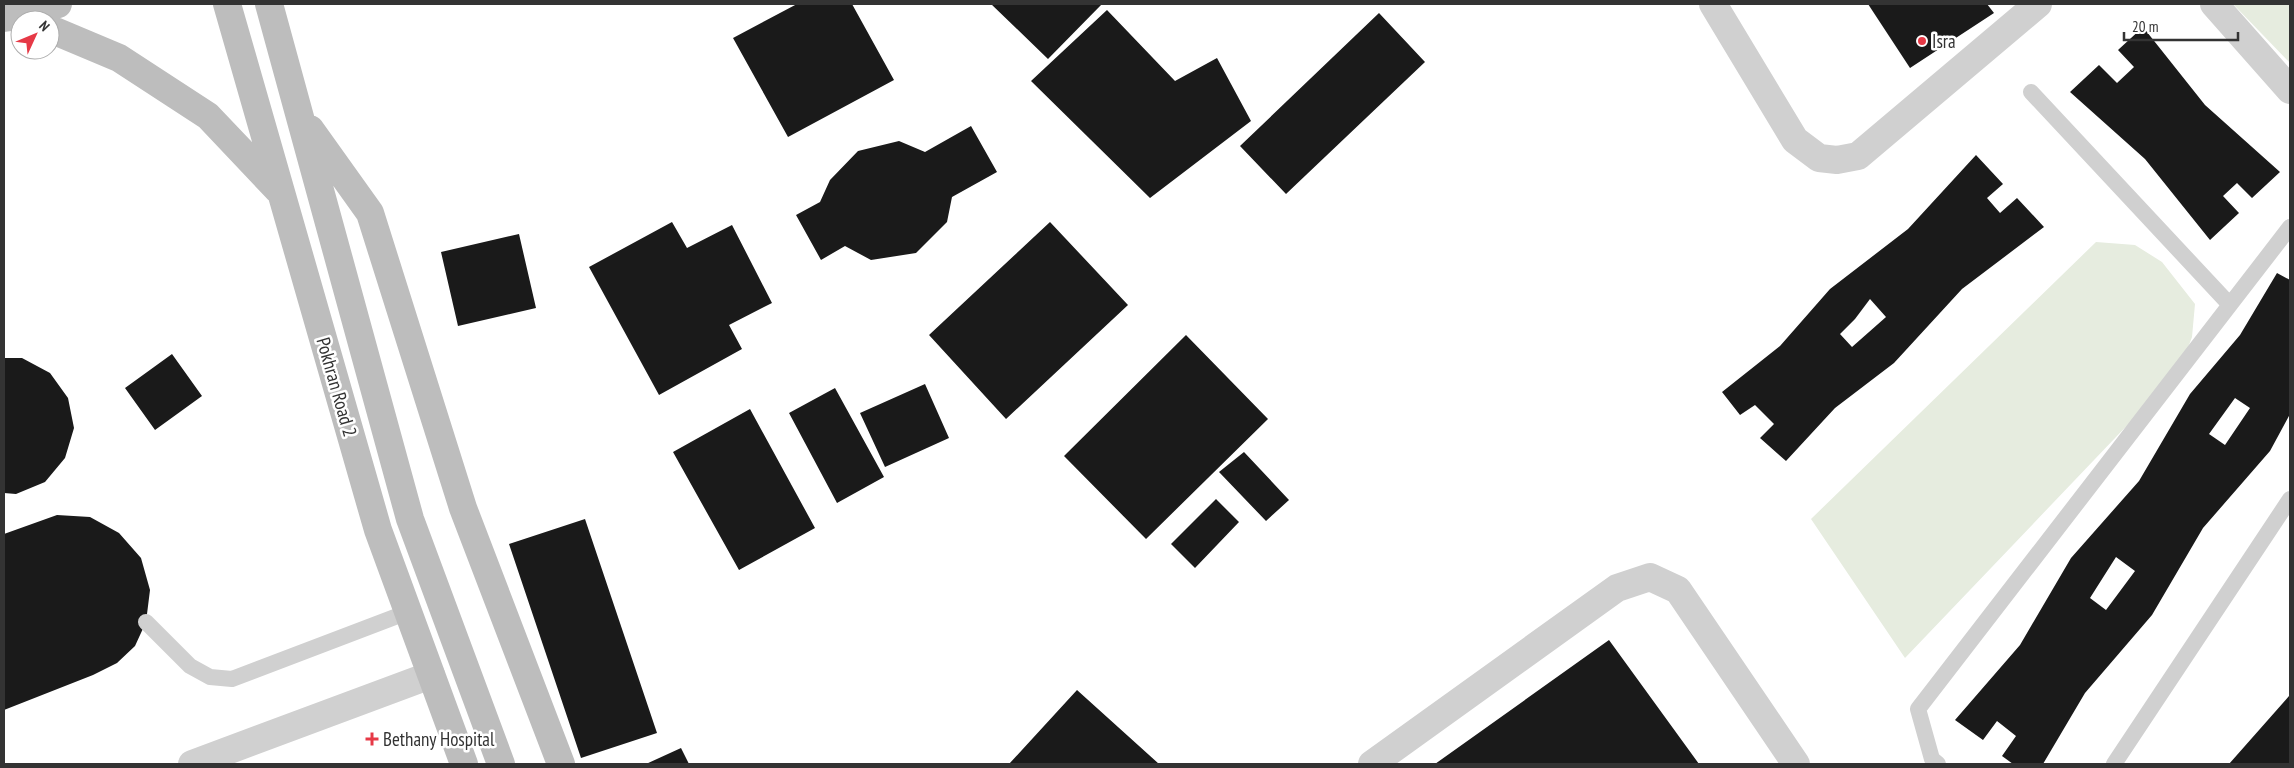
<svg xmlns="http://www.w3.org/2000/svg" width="2294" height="768" font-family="'PT Sans Narrow',sans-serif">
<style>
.green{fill:#e6ecdf}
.building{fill:#1a1a1a;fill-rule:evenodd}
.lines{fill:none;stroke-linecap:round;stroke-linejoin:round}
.lane{stroke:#d0d0d0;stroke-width:16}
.street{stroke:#d0d0d0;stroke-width:28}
.secondary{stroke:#bdbdbd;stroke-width:28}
.poi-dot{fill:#e63946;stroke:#fff;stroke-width:2}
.labels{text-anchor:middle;stroke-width:5;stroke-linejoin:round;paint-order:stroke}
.poi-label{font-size:19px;fill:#333;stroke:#fff;text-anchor:start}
.street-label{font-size:19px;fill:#333;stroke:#fff}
</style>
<rect width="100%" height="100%" fill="#fff"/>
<!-- green -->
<path class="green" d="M 2233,4 L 2290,4 L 2290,63 Z
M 2096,242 L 2135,245 L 2162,262 L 2195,304 L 2192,337 L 2179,371 L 1905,658 L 1811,519 Z"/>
<!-- building -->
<path class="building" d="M 797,4 L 852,4 L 894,80 L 788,137 L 733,38 Z
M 991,4 L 1102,4 L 1048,59 Z
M 1868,4 L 1987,4 L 1994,13 L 1910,68 Z
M 1107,10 L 1175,81 L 1217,58 L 1251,121 L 1150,198 L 1031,81 Z
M 1379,13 L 1425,62 L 1286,194 L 1240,146 Z
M 2143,27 L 2205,105 L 2280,172 L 2252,198 L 2237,183 L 2223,196 L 2239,213 L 2210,240 L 2145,159 L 2070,92 L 2099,65 L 2117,83 L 2134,67 L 2118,50 Z
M 971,126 L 997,172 L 952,197 L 947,222 L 916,253 L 871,260 L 845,246 L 821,260 L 796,215 L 820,202 L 830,180 L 858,151 L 899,141 L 925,152 Z
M 1976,155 L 2003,184 L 1987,198 L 2000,213 L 2017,198 L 2044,227 L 1962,289 L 1894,363 L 1835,408 L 1786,461 L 1760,438 L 1774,424 L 1755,405 L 1740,415 L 1722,392 L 1780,346 L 1830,289 L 1908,229 ZM 1870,299 L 1886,317 L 1852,347 L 1840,334 L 1855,319 Z
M 672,222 L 687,248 L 732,225 L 772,303 L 729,325 L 742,349 L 659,395 L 589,267 Z
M 1050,222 L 1128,305 L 1006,419 L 929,335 Z
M 519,234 L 536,308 L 458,326 L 441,252 Z
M 2277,273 L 2290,280 L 2290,414 L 2270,451 L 2203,528 L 2152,615 L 2085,693 L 2043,764 L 2013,764 L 2002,756 L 2016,736 L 1997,721 L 1983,740 L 1955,720 L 2020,645 L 2071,558 L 2139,481 L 2190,394 L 2240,335 ZM 2235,398 L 2250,408 L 2225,445 L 2209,434 ZM 2116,557 L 2135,571 L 2106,610 L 2090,598 Z
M 1186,335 L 1268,419 L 1146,539 L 1064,456 Z
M 172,354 L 202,396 L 155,430 L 125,388 Z
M 4,358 L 22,358 L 50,373 L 68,398 L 74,428 L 65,458 L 45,482 L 16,494 L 4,493 Z
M 925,384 L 949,438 L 885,467 L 860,413 Z
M 835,388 L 884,477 L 837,503 L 789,413 Z
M 750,409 L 815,528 L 739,570 L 673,452 Z
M 1244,452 L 1289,500 L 1266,521 L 1219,472 Z
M 1216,499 L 1239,522 L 1195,568 L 1171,544 Z
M 57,515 L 90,517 L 119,533 L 141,558 L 150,590 L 146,622 L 135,646 L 117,663 L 93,675 L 4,710 L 4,534 Z
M 585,519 L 657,733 L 581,758 L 509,544 Z
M 1609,640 L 1699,764 L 1435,764 Z
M 1077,690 L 1159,764 L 1009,764 Z
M 2289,696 L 2290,698 L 2290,764 L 2229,764 Z
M 681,748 L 689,764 L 646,764 Z"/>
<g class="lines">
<!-- lane -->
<path class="lane" d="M 2031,92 L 2230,305
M 146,622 L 190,666 L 210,677 L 232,679 L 408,612
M 1938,764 L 1932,759 L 1918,709 L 2290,227
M 2114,764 L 2290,499"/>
<!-- street -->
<path class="street" d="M 1713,4 L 1795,140 L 1819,158 L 1837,160 L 1858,156 L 2038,4
M 2214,4 L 2290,90
M 192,764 L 431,675
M 1372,764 L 1617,588 L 1650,577 L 1678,590 L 1796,764"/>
<!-- secondary -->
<path class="secondary" d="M 227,4 L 378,530 L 464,764
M 269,4 L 410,519 L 501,764
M 4,18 L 18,16 L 58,4
M 50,29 L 119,58 L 208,116 L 278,190
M 310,129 L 370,213 L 463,508 L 561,764"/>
</g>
<!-- markers -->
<g class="poi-dot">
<circle cx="1922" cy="41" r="5"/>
<path d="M369.5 731.5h5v5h5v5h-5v5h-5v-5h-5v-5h5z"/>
</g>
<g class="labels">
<!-- poi labels -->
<g class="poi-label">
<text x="1932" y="48">Isra</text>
<text x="383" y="746">Bethany Hospital</text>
</g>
<!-- street labels -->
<g class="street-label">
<text transform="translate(337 387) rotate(74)" y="7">Pokhran Road 2</text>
</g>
</g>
<!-- border -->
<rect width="2294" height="768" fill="none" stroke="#333333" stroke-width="10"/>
<!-- north arrow -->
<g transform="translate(35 35) rotate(46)"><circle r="24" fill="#ffffff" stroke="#adadad"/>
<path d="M0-4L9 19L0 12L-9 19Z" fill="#e63946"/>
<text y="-8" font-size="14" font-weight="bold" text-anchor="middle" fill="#333333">N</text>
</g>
<!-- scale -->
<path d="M2124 32v8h114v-8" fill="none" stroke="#333333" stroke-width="2.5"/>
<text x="2132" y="32" font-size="15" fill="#333333" stroke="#ffffff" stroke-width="4" paint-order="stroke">20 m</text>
</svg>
